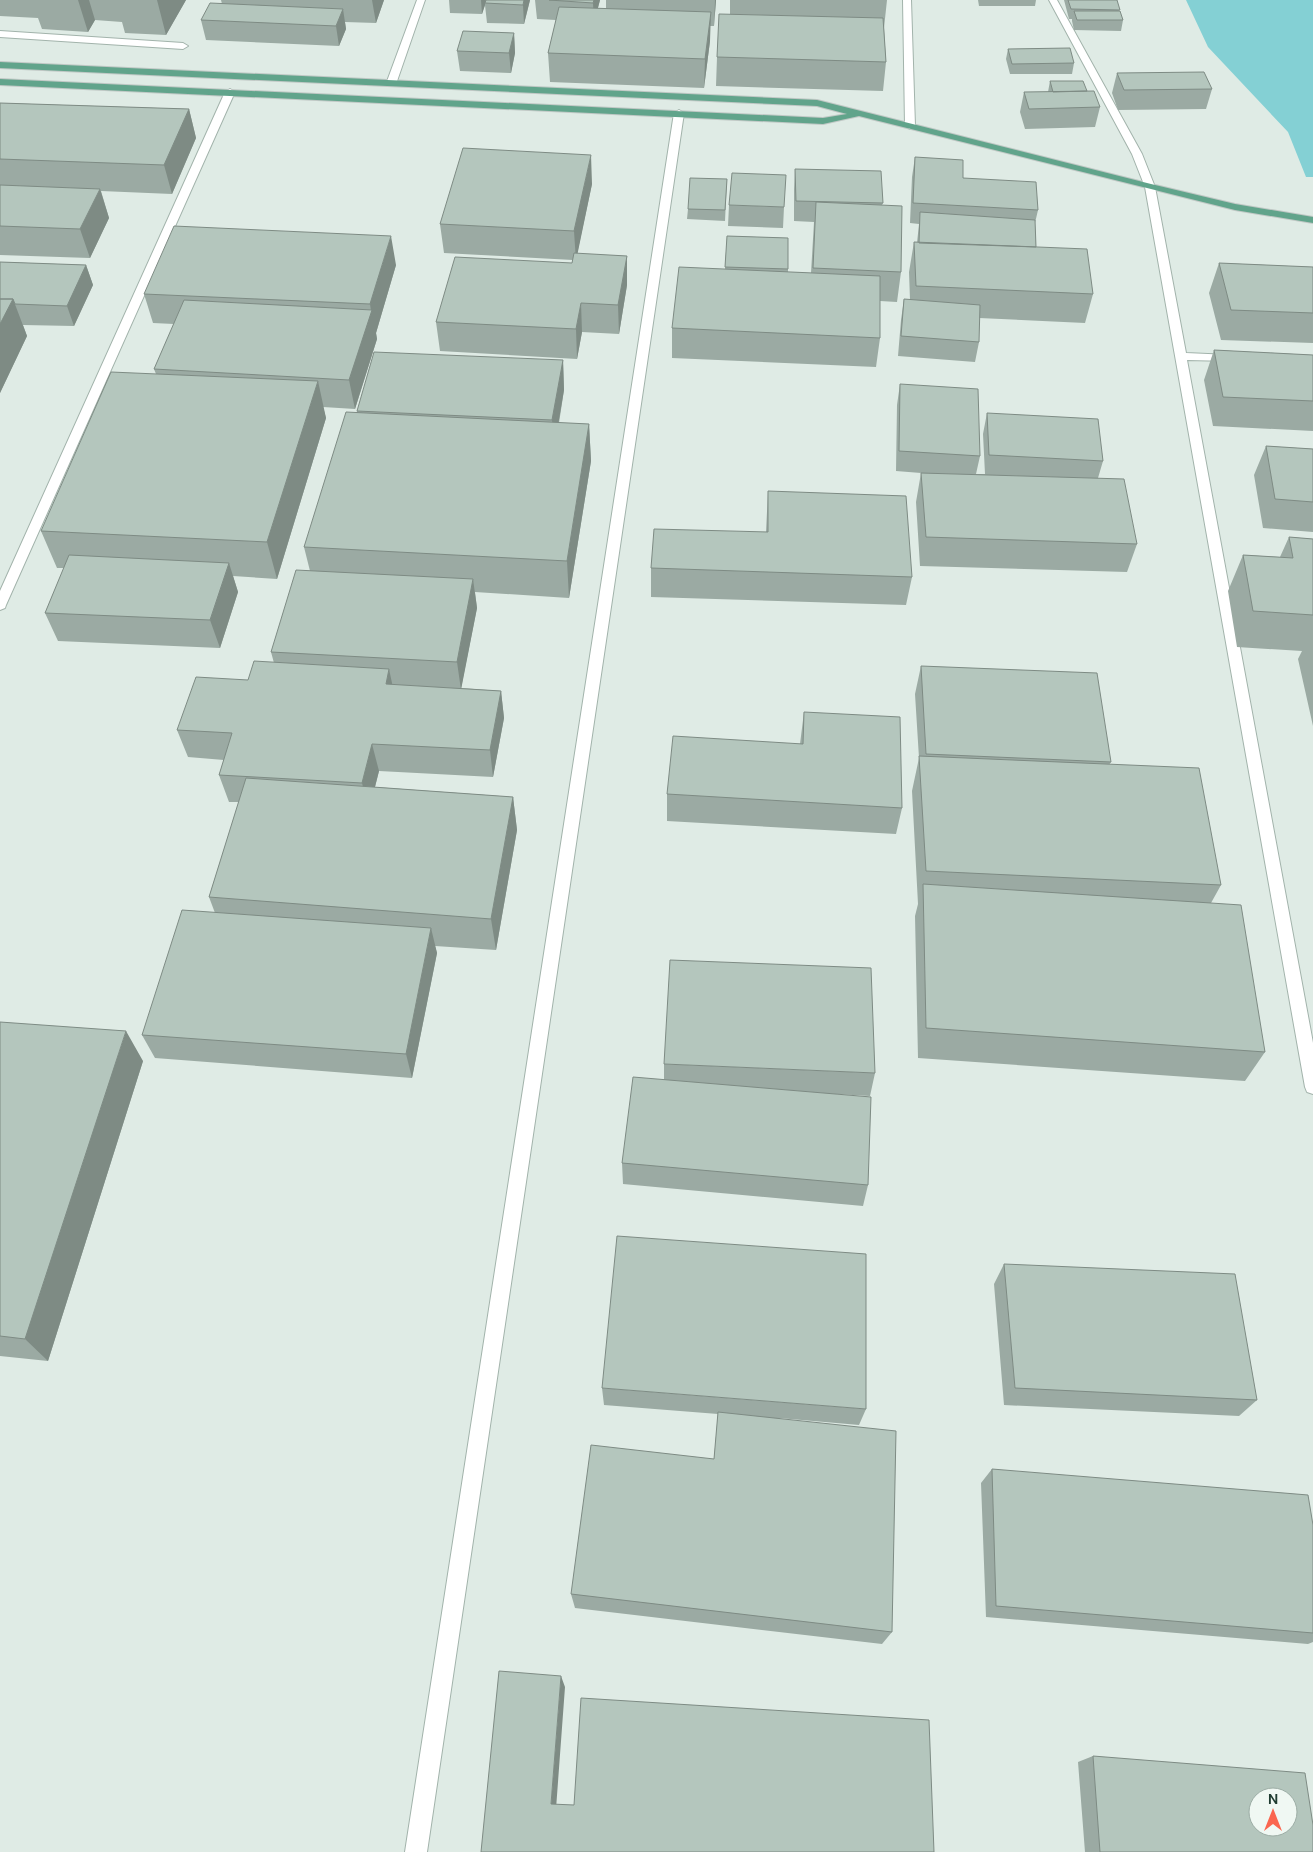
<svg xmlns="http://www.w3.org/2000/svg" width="1313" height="1852" font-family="'DM Sans',sans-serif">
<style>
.water{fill:#84d0d4}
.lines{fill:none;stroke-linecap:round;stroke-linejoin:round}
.minor-casing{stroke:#a2b3ab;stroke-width:2}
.major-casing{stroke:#c0c8c5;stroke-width:2}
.minor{fill:#fff;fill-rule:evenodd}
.major{fill:#61a48b;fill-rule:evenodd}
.wall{fill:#9baaa3}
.shaded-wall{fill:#7e8b84}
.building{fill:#b4c6bd;stroke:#7e8b84;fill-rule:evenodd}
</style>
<rect width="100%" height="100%" fill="#dfebe5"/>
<!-- water -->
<path class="water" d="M 1186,0 L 1313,0 L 1313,177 L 1306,177 L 1288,132 L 1208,47 Z"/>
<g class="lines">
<defs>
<path id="minor" d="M 417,0 L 425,0 L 396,84 L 394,86 L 388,86 L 386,84 Z
M 903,0 L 911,0 L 915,126 L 910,129 L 905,126 Z
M 1049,0 L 1057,0 L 1142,154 L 1155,187 L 1186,353 L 1230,355 L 1236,358 L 1230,361 L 1187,360 L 1313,1043 L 1313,1094 L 1307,1092 L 1305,1087 L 1145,187 L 1132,154 Z
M 0,31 L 183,43 L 188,46 L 183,49 L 0,37 Z
M 230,89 L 235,92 L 6,605 L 5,608 L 0,610 L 0,591 L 225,92 Z
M 679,110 L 684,113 L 427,1852 L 405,1852 L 674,113 Z"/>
<path id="major" d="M 0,62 L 817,100 L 1151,184 L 1235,204 L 1313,217 L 1313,223 L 1235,210 L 859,116 L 823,124 L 0,85 L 0,79 L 823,118 L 847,114 L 817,106 L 0,68 Z"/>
</defs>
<!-- minor casing -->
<use href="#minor" class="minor-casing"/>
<!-- major casing -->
<use href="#major" class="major-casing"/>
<!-- minor -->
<use href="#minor" class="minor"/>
<!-- major -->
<use href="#major" class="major"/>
</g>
<!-- wall -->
<path class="wall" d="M 0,0 L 186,0 L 166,35 L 125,33 L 122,22 L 95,20 L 88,32 L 42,29 L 38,18 L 0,16 Z
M 221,0 L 384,0 L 376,23 L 345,22 L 346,29 L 339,46 L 206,40 L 201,20 L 222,4 Z
M 449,0 L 530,0 L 524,24 L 487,23 L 485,5 L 482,14 L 450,13 Z
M 535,0 L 600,0 L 598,8 L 606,9 L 606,0 L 716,0 L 714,26 L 710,26 L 710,41 L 704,88 L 550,82 L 548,53 L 556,20 L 537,19 Z
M 730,0 L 887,0 L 884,28 L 886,62 L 883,91 L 716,86 L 717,57 L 730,14 Z
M 978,0 L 1036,0 L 1035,6 L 979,6 Z
M 1064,0 L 1117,0 L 1119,11 L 1123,20 L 1121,31 L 1074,30 L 1072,21 L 1072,19 L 1069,19 Z
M 514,33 L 515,53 L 511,73 L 460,71 L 457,51 Z
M 1008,49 L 1074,63 L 1072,74 L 1010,74 L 1006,59 Z
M 1117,73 L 1212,89 L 1206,109 L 1118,110 L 1112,93 Z
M 1050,81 L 1087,91 L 1100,107 L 1095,127 L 1025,129 L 1020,112 L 1024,92 L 1048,92 Z
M 0,103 L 189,109 L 196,138 L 172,194 L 101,191 L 109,218 L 90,258 L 0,255 Z
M 915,157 L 1038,210 L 1035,223 L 1036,247 L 1093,294 L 1085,323 L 979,318 L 979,342 L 975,362 L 898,356 L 901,320 L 904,299 L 910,300 L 909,272 L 914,242 L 917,243 L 919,224 L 910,223 L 912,177 Z
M 795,169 L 883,203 L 882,205 L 901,272 L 897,302 L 880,301 L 880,338 L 876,367 L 672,358 L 672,328 L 725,269 L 727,236 L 788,238 L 788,272 L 811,273 L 814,222 L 794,221 L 794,189 Z
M 727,179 L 725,221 L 687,219 L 688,209 Z
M 592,184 L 577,254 L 627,256 L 627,285 L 619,334 L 582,332 L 577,359 L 440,351 L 436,322 L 572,263 L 573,260 L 444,253 L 440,224 Z
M 729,205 L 784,207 L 783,228 L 728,226 Z
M 0,262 L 86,265 L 93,285 L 74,326 L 23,325 L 27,336 L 0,393 Z
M 1219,263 L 1313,267 L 1313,343 L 1221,340 L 1209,293 Z
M 396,265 L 376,333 L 377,339 L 355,409 L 323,407 L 326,418 L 277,579 L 233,576 L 238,592 L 220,648 L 58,641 L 45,613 L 64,568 L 57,568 L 41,531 L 156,374 L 154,369 L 174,324 L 153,323 L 144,294 Z
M 1214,350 L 1313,355 L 1313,431 L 1213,426 L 1204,380 Z
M 563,360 L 564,390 L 559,423 L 589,424 L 591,461 L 569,598 L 475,592 L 477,608 L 461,688 L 501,691 L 504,718 L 493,777 L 379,771 L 375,787 L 513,797 L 517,830 L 496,950 L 435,946 L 437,953 L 412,1078 L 155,1058 L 142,1035 L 215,913 L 209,897 L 239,802 L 229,802 L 219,775 L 224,760 L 188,757 L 177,730 L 274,663 L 271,652 L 310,571 L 304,547 L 357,411 Z
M 900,384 L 980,456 L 976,474 L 985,474 L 983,434 L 987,413 L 1103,461 L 1098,478 L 1137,544 L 1127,572 L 920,566 L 916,502 L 921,473 L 896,471 L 897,405 Z
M 1266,446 L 1313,449 L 1313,532 L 1263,528 L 1254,475 Z
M 768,491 L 912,577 L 906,605 L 651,597 L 651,568 L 766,532 Z
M 1289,537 L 1313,539 L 1313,726 L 1298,659 L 1302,651 L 1237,647 L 1228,591 L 1243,555 L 1280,557 Z
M 921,666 L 1111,762 L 1109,765 L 1221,885 L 1211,903 L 1265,1052 L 1245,1081 L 918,1058 L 915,916 L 918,904 L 912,791 L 919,758 L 915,694 Z
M 804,712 L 902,808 L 896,834 L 667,821 L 667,794 L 800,744 Z
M 0,1022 L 143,1061 L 48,1361 L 0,1356 Z
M 664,1064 L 875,1073 L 870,1096 L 836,1094 L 868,1185 L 863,1206 L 623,1184 L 622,1163 L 664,1080 Z
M 1004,1264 L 1257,1400 L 1239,1416 L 1004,1405 L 994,1284 Z
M 602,1388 L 866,1409 L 859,1425 L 779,1418 L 892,1632 L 882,1644 L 575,1608 L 571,1594 L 714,1459 L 718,1414 L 604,1405 Z
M 992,1469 L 1313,1525 L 1313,1642 L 1308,1644 L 986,1617 L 981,1483 Z
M 1093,1756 L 1313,1852 L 1085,1852 L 1078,1762 Z"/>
<!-- shaded-wall -->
<path class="shaded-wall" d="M 78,0 L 89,0 L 95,20 L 88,32 Z
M 157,0 L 186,0 L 166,35 Z
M 372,0 L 384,0 L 376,23 Z
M 481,0 L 487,0 L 485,3 L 485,5 L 482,14 Z
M 524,0 L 530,0 L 524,24 L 523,5 Z
M 594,0 L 600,0 L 594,22 L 593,3 Z
M 715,0 L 716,0 L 714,26 Z
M 343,9 L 346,29 L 339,46 L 336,26 Z
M 711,12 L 710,41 L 704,88 L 705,59 Z
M 514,33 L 515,53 L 511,73 L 509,53 Z
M 189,109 L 196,138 L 172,194 L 164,165 Z
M 591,155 L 592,184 L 576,261 L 574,231 Z
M 100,189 L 109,218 L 90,258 L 80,229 Z
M 391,236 L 396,265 L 376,333 L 377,339 L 355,409 L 349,380 L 371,311 L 370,304 Z
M 627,256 L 627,285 L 619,334 L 618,305 Z
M 86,265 L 93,285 L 74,326 L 67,306 Z
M 13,299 L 27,336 L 0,393 L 0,324 Z
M 581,303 L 582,332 L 577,359 L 576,329 Z
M 563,360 L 564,390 L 554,449 L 552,420 Z
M 318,381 L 326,418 L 277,579 L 267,542 Z
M 589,424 L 591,461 L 569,598 L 567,561 Z
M 229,563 L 238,592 L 220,648 L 210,620 Z
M 473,579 L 477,608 L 461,690 L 457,662 Z
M 389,669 L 395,697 L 386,684 Z
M 501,691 L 504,718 L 493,777 L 490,750 Z
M 372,744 L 379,771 L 369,810 L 362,783 Z
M 513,797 L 517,830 L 496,950 L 491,919 Z
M 431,928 L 437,953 L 412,1078 L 406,1054 Z
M 126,1031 L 143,1061 L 48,1361 L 25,1339 Z
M 561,1676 L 565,1687 L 556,1809 L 551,1804 Z"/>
<!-- building -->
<path class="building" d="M 486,0 L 524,0 L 523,5 L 485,3 Z
M 549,0 L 594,0 L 593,3 Z
M 1068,0 L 1117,0 L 1120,10 L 1071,9 Z
M 210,3 L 343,9 L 336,26 L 201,20 Z
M 559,7 L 711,12 L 705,59 L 548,53 Z
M 1074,11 L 1120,11 L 1123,20 L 1077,20 Z
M 719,14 L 883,18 L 886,62 L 717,57 Z
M 463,31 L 514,33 L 509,53 L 457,51 Z
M 1070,48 L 1074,63 L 1012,64 L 1008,49 Z
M 1204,72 L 1212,89 L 1124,90 L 1117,73 Z
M 1050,81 L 1083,81 L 1087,91 L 1053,92 Z
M 1094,91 L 1100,107 L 1029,109 L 1024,92 Z
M 0,103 L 189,109 L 164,165 L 0,159 Z
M 463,148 L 591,155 L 574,231 L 440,224 Z
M 915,157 L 963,160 L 963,178 L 1036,182 L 1038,210 L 913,203 Z
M 795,169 L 881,171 L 883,203 L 796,201 Z
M 732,173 L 786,175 L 784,207 L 729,205 Z
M 690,178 L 727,179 L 725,210 L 688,209 Z
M 0,185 L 100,189 L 80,229 L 0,226 Z
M 816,202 L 902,206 L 901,272 L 813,268 Z
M 920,212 L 1035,220 L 1036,247 L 919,243 Z
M 174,226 L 391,236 L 370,304 L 144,294 Z
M 727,236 L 788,238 L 788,269 L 725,267 Z
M 914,242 L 1087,249 L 1093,294 L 916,286 Z
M 574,253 L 627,256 L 618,305 L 581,303 L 576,329 L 436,322 L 455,257 L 572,263 Z
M 0,262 L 86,265 L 67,306 L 15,304 L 13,299 L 0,299 Z
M 1219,263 L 1313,267 L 1313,313 L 1231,310 Z
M 679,267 L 880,276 L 880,338 L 672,328 Z
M 0,299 L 13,299 L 0,324 Z
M 904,299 L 980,305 L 979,342 L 901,336 Z
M 184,300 L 372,310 L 349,380 L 154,369 Z
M 1214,350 L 1313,355 L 1313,401 L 1223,397 Z
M 374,352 L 563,360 L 552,420 L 357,411 Z
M 111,372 L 318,381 L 267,542 L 41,531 Z
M 900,384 L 978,389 L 980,456 L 899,451 Z
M 346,412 L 589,424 L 567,561 L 304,547 Z
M 987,413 L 1098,419 L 1103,461 L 989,455 Z
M 1266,446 L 1313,449 L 1313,502 L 1275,499 Z
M 921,473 L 1124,479 L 1137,544 L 926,537 Z
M 768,491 L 906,496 L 912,577 L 651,568 L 654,529 L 768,532 Z
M 1289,537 L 1313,539 L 1313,615 L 1253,611 L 1243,555 L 1293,558 Z
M 69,555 L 229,563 L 210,620 L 45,613 Z
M 296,570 L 473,579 L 457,662 L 271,652 Z
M 254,661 L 389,669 L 386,684 L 501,691 L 490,750 L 372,744 L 362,783 L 219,775 L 232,733 L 177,730 L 196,677 L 248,680 Z
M 921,666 L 1097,673 L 1111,762 L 926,754 Z
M 804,712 L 900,717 L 902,808 L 667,794 L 673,736 L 803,744 Z
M 919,756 L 1199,768 L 1221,885 L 926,871 Z
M 246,778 L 513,797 L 491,919 L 209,897 Z
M 923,884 L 1241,905 L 1265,1052 L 926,1028 Z
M 182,910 L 431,928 L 406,1054 L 142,1035 Z
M 670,960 L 871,968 L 875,1073 L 664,1064 Z
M 0,1022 L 126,1031 L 25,1339 L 0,1336 Z
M 633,1077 L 871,1097 L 868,1185 L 622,1163 Z
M 617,1236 L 866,1254 L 866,1409 L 602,1388 Z
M 1004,1264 L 1235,1274 L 1257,1400 L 1015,1388 Z
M 718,1412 L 896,1431 L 892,1632 L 571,1594 L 591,1445 L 714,1459 Z
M 992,1469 L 1308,1495 L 1313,1525 L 1313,1633 L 996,1606 Z
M 499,1671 L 561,1676 L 551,1804 L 574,1805 L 581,1698 L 929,1720 L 934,1852 L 481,1852 Z
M 1093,1756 L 1305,1773 L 1313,1825 L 1313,1852 L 1100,1852 ZM 1258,1797 L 1288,1797 L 1288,1827 L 1258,1827 Z"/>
<!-- north arrow -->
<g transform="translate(1273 1812)"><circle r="24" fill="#f0f8f3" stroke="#9cada5"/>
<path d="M0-4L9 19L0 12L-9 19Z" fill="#fa664f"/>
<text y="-8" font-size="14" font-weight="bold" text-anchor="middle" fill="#1f3c31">N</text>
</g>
</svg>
